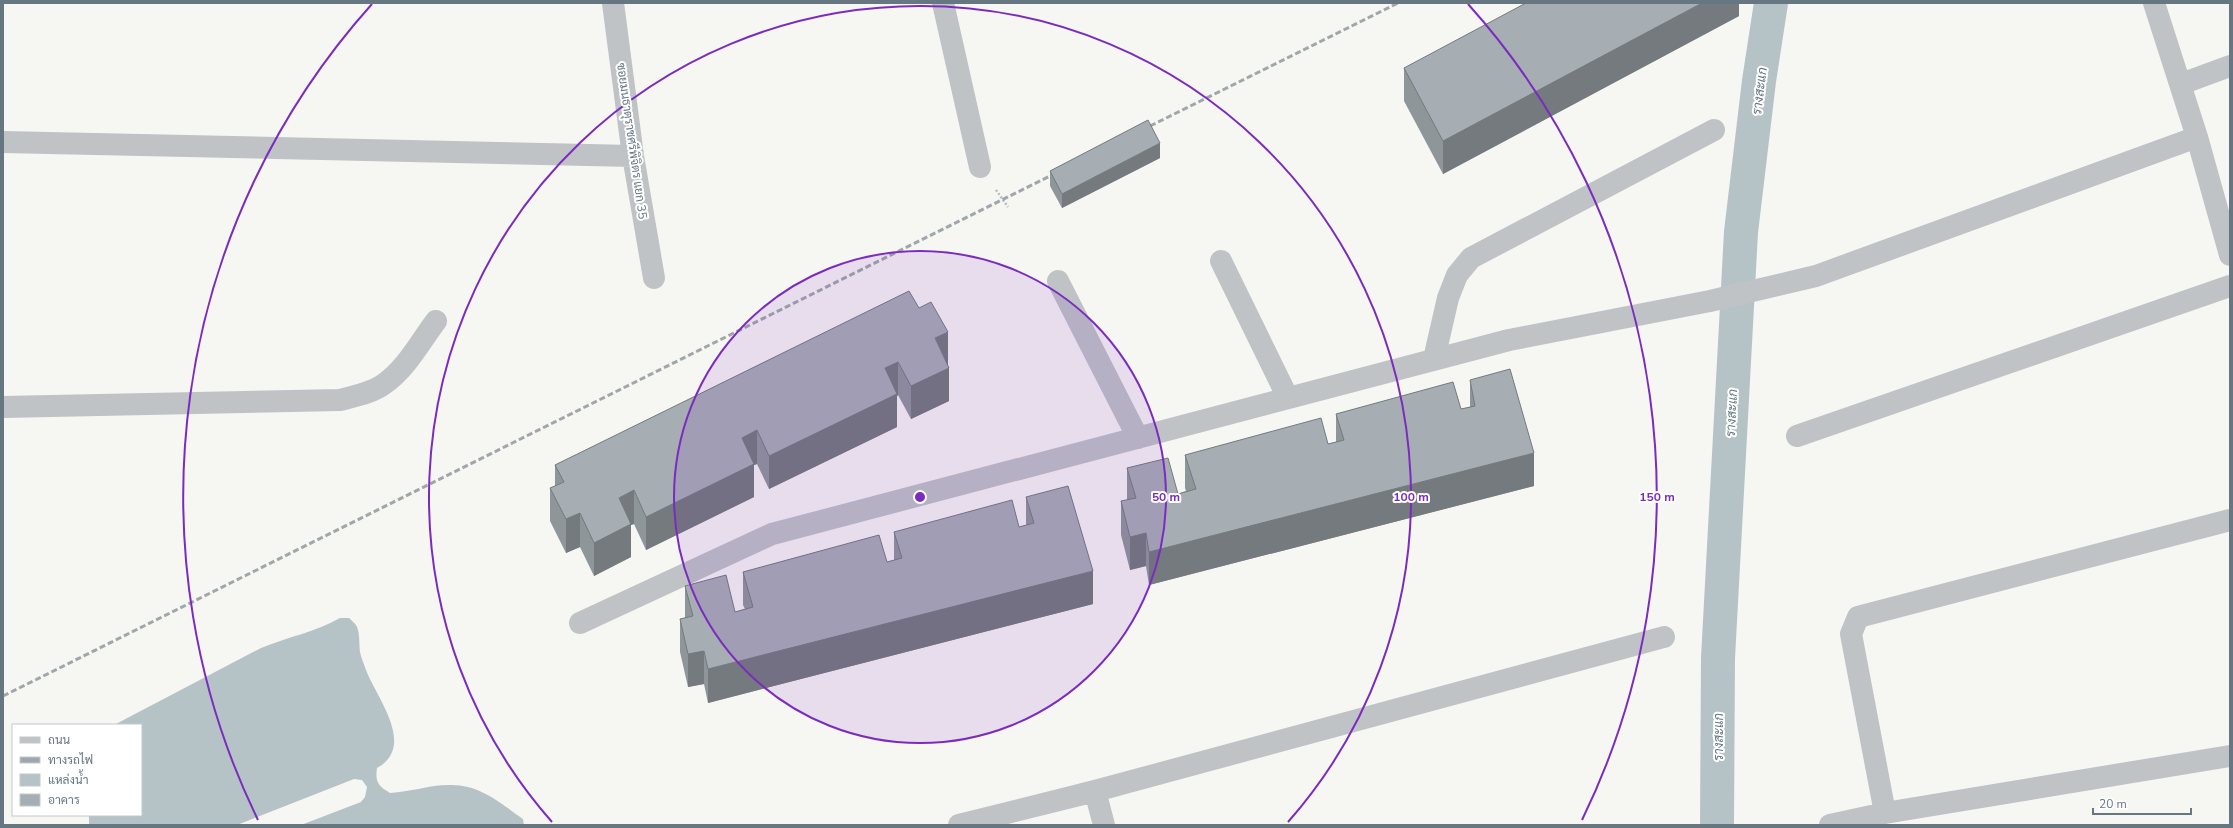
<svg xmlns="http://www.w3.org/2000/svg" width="2233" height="828" font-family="'Nunito Sans',Sarabun,sans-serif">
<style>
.water{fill:#b6c3c6}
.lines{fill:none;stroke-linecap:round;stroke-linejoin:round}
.canal{stroke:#b6c3c6;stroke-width:34}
.path{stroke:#b9bcbe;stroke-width:2.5;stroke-dasharray:2 2;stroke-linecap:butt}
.street{stroke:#bfc3c6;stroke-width:22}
.rail{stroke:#a0a7ab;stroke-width:3;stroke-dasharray:6 3;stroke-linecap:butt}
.wall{fill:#8f969a}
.shaded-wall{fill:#747a7d}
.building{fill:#a6aeb3;stroke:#747a7d}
.ring{fill:none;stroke:#7b2cbf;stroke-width:2}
.labels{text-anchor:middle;stroke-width:4;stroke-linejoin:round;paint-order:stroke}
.street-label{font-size:12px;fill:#667782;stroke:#fff}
.water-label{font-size:13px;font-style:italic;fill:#62787f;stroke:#fff}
.centre{fill:#7b2cbf;stroke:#fff;stroke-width:2}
.ring-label{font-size:12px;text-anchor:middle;font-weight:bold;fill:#7b2cbf;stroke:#fff;stroke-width:4;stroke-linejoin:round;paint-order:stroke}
</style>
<rect width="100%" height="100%" fill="#f6f6f3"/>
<!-- water -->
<path class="water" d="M 340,618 L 349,618 C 351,620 356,624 357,627 C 360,634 359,644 360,652 C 361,658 364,664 366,670 C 376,697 417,746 377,768 C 375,782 378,786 390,793 C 410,792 429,785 449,785 C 479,784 499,802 523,819 L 524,825 L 301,825 L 361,802 L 365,797 L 367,787 L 362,780 L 354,779 L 237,825 L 89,825 L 89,815 L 141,815 L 141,725 L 114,725 L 261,648 C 287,637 316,632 340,618 Z"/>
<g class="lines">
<!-- canal -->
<path class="canal" d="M 1717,825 L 1718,658 L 1741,232 L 1759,81 L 1771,3"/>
<!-- path -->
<path class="path" d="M 996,190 L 1008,207"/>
<!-- street -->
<path class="street" d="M 613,3 L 633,156 L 654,278
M 943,3 L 980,167
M 2154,3 L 2197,137 L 2230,255
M 2181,84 L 2230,66
M 3,142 L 633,156
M 1221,261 L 1288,398
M 1058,281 L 1138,438
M 1434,359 L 1448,298 L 1457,275 L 1471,258 L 1714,130
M 3,407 L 340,400 C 355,396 372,393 384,384 C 406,369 420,342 436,321
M 1797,436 L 2230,286
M 580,623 L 772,534 L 1509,340 L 1710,301 L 1816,276 L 2197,137
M 1095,791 L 1104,825
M 1885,813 L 1851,634 L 1858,617 L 2230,520
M 959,825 L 1095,791 L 1664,637
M 1830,825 L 1885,813 L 2230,756"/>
<!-- rail -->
<path class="rail" d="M 1142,130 L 1398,3
M 3,696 L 1060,171"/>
</g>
<!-- wall -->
<path class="wall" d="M 1739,3 L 1739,16 L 1443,174 L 1404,101 L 1404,68 Z
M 1160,158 L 1062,208 L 1050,186 L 1050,171 Z
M 919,308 L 948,366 L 949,401 L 911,419 L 898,395 L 897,396 L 897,427 L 769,489 L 757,464 L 754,465 L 754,497 L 646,550 L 634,524 L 631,525 L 631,557 L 594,576 L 580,547 L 566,553 L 550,521 L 550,488 L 555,486 L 555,465 Z
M 1470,380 L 1534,486 L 1149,585 L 1146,566 L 1130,570 L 1121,535 L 1121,501 L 1127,500 L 1127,468 L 1178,494 L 1186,491 L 1185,488 L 1185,455 L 1328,444 L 1336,442 L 1336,414 L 1461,409 L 1470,407 Z
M 1026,497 L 1093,604 L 708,703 L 704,684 L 688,687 L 680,652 L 680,619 L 685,618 L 685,586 L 735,612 L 745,609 L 743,605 L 743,572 L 887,562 L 894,560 L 894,532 L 1019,527 L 1026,525 Z"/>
<!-- shaded-wall -->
<path class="shaded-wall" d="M 1702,3 L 1739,3 L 1739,16 L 1443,174 L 1443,141 Z
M 1160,143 L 1160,158 L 1062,208 L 1062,194 Z
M 948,332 L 948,366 L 935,338 Z
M 898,362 L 898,395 L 897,396 L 897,427 L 769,489 L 769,456 L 885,368 Z
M 949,368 L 949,401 L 911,419 L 911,386 Z
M 757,430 L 757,464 L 754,465 L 754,497 L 646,550 L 646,517 L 742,438 Z
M 1534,453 L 1534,486 L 1149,585 L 1149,552 Z
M 634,490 L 634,524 L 631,525 L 631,557 L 594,576 L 594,543 L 619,498 Z
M 580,513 L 580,547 L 566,553 L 566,519 Z
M 1146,533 L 1146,566 L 1130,570 L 1130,537 Z
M 1093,571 L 1093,604 L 708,703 L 708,669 Z
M 704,651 L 704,684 L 688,687 L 688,654 Z"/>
<!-- building -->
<path class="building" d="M 1526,3 L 1702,3 L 1443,141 L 1404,68 Z
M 1148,120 L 1160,143 L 1062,194 L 1050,171 Z
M 909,291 L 919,308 L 931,302 L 948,332 L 935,338 L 949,368 L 911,386 L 898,362 L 885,368 L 897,394 L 769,456 L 757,430 L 742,438 L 754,464 L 646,517 L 634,490 L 619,498 L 631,524 L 594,543 L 580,513 L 566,519 L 550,488 L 564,482 L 555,465 Z
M 1510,369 L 1534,453 L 1149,552 L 1146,533 L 1130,537 L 1121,501 L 1136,498 L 1127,468 L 1168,458 L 1178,494 L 1196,489 L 1185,455 L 1321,418 L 1328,444 L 1344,440 L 1336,414 L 1453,382 L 1461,409 L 1475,406 L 1470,380 Z
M 1068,486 L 1093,571 L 708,669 L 704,651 L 688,654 L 680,619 L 693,616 L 685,586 L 726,575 L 735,612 L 753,607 L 743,572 L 879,535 L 887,562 L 902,558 L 894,532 L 1012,500 L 1019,527 L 1034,523 L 1026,497 Z"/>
<!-- distance rings -->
<circle cx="920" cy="497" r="246" fill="#7b2cbf" fill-opacity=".12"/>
<g class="ring">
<circle cx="920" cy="497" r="246"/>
<path d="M552 822A491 491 0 1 1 1288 822"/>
<path d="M258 820A737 737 0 0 1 372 4M1468 4A737 737 0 0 1 1582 820"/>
</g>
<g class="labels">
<!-- street labels -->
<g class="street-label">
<text transform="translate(632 141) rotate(82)" y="4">ซอยมนธาตุราชศรีพิจิตร แยก 35</text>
</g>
<!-- water labels -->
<g class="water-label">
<text transform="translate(1759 91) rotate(-83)" y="5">รางสะแก</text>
<text transform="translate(1731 413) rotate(-87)" y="5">รางสะแก</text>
<text transform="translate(1718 737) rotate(-90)" y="5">รางสะแก</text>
</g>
</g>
<circle cx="920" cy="497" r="6" class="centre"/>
<g class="ring-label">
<text x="1166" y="501">50 m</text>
<text x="1411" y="501">100 m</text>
<text x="1657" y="501">150 m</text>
</g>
<!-- border -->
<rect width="2233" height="828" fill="none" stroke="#667782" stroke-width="8"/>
<!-- legend -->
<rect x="12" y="724" width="130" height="92" fill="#ffffff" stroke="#c2c9cd"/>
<rect x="20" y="737" width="20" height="6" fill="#bfc3c6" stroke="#c2c9cd"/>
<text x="48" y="744" font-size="12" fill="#667782">ถนน</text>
<rect x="20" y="757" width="20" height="6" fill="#a0a7ab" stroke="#c2c9cd"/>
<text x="48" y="764" font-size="12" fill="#667782">ทางรถไฟ</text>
<rect x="20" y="774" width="20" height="12" fill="#b6c3c6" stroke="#c2c9cd"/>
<text x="48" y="784" font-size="12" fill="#667782">แหล่งน้ำ</text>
<rect x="20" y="794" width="20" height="12" fill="#a6aeb3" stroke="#c2c9cd"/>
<text x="48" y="804" font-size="12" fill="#667782">อาคาร</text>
<!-- scale -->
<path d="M2093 808v6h98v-6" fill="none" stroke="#667782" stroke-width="2"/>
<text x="2099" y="808" font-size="12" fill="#667782" stroke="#ffffff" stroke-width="3" paint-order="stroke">20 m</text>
</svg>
